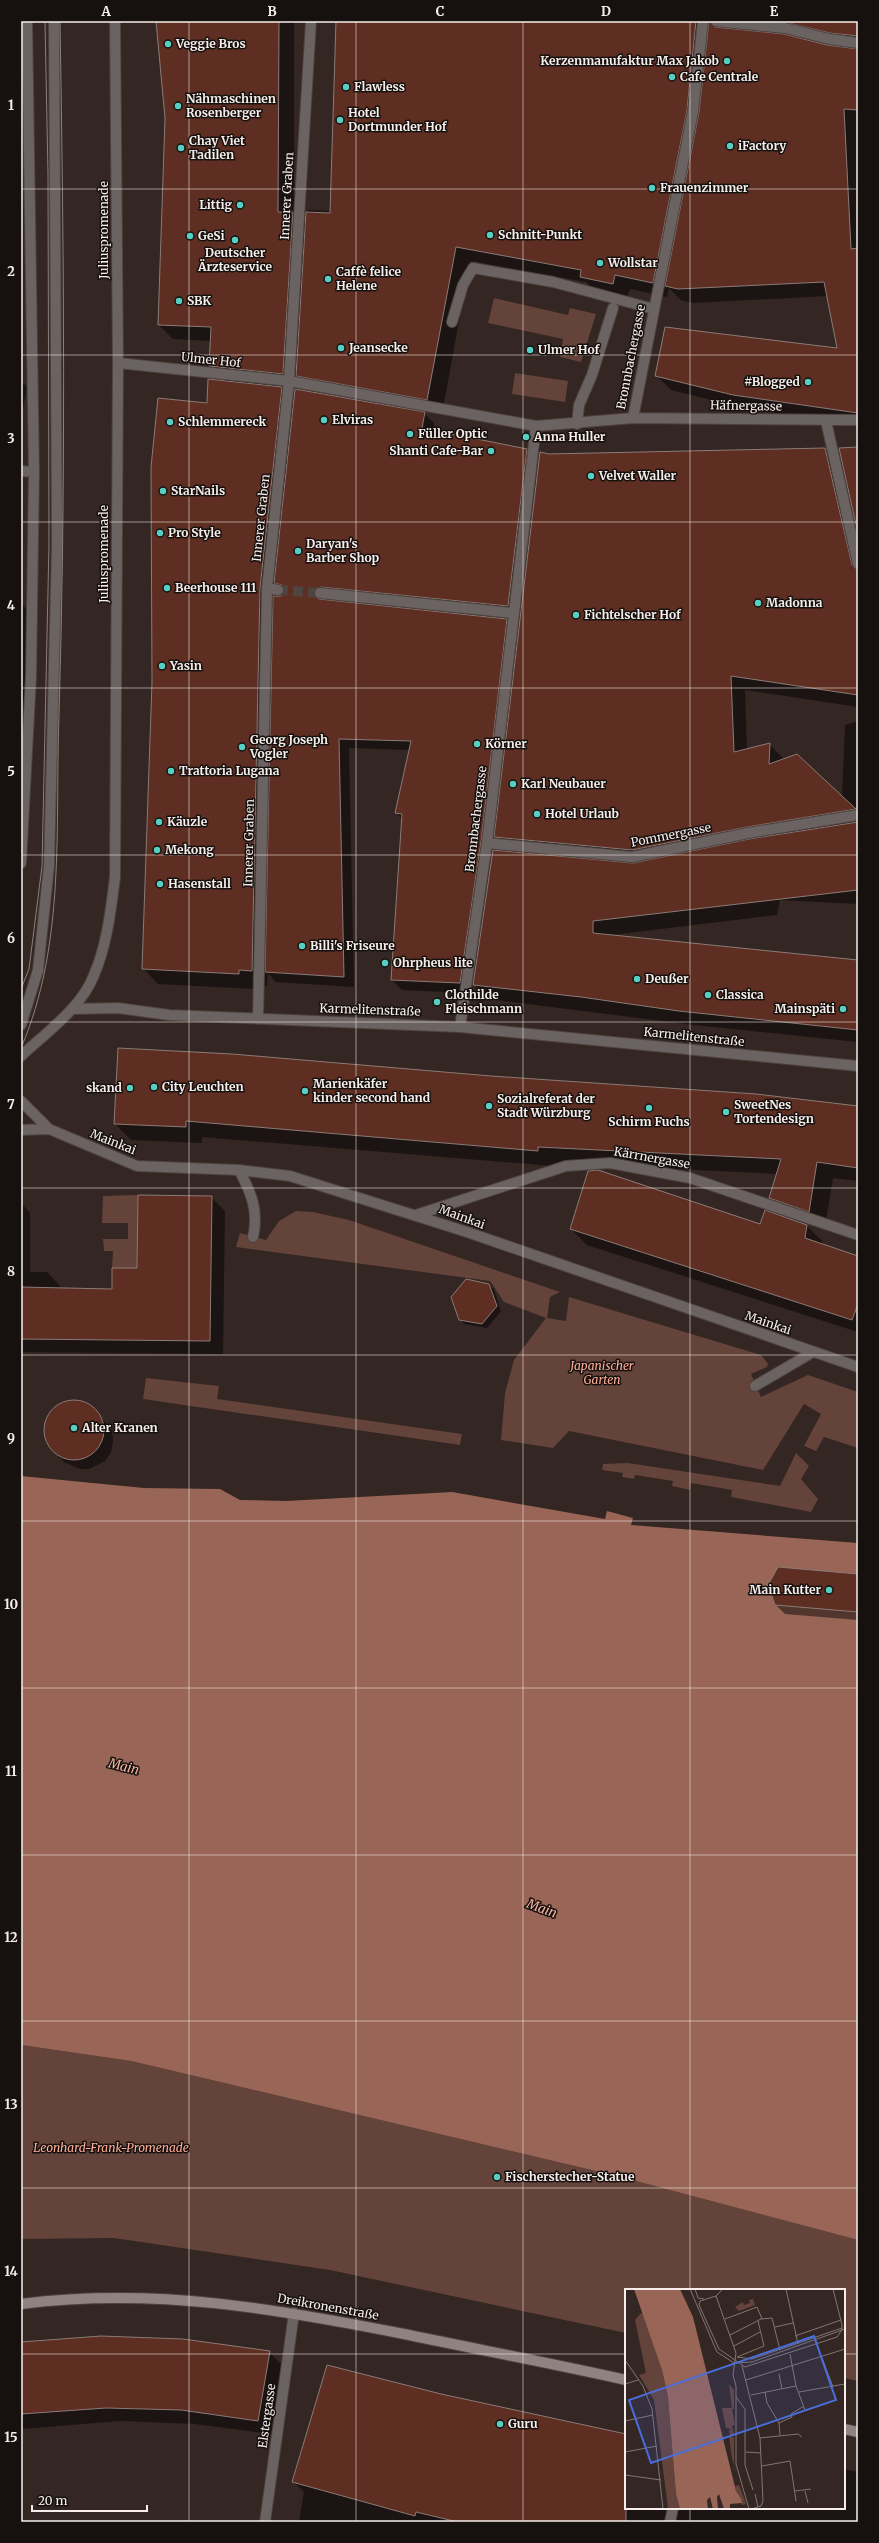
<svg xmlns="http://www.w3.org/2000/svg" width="879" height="2543" font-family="Merriweather,serif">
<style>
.green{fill:#64433a}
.water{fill:#996556}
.shadow{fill:#0007;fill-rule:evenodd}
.building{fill:#5d2e21;stroke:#8b7b77}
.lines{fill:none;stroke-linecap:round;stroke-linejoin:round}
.minor-tunnel{stroke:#504441;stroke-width:10;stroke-dasharray:10 5;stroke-linecap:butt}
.service-casing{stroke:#4e423f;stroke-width:12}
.pedestrian-casing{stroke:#4e423f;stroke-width:12}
.minor-casing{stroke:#4e423f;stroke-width:12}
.tertiary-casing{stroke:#4e423f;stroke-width:12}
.secondary-casing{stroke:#4e423f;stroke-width:12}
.service{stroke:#6a6361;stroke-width:10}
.pedestrian{stroke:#6a6361;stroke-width:10}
.minor{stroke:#6a6361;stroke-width:10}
.tertiary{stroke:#6a6361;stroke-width:10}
.secondary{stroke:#8e8380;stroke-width:10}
.tram{stroke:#8c817e;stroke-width:1}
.grid{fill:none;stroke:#f7eeeb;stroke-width:1;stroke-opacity:0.55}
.poi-dot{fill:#57cec2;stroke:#16110f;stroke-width:1.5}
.labels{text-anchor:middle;stroke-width:3;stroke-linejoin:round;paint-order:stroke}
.poi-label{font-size:12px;font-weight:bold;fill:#f7eeeb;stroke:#16110f;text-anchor:start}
.street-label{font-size:12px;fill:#f7eeeb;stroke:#16110f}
.park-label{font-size:12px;font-style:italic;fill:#ffad96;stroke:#16110f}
.water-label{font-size:13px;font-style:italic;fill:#f7b5a2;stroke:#16110f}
.inset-river{fill:none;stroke:#996556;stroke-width:2}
.inset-road{fill:none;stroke:#817673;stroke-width:1}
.view{fill:#496edc;fill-opacity:0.15;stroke:#496edc;stroke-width:2}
.inset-edge{fill:none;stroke:#f7eeeb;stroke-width:2}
.neatline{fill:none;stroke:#f7eeeb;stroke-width:1.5}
.grid-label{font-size:13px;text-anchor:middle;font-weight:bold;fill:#f7eeeb}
</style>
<rect width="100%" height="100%" fill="#332623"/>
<!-- green -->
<path class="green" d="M 494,298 L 568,315 L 570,308 L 596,314 L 581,362 L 560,357 L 563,339 L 488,323 Z
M 515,373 L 568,381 L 565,402 L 512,394 Z
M 138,1195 L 137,1268 L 112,1268 L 113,1251 L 104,1251 L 103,1239 L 128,1239 L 128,1223 L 102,1223 L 103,1196 Z
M 296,1211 L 313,1212 L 349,1220 L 560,1292 L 550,1297 L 547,1318 L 566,1321 L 569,1297 L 761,1355 L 768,1364 L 767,1367 L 751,1374 L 761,1397 L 808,1375 L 858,1392 L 858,1448 L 824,1437 L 816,1451 L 804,1446 L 821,1414 L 804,1404 L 763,1470 L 569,1431 L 553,1448 L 501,1440 L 505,1393 L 514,1360 L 546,1318 L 504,1302 L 490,1281 L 236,1247 L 240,1233 L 266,1240 L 279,1221 Z
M 146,1378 L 219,1386 L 217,1399 L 462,1434 L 460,1445 L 143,1399 Z
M 796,1453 L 809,1466 L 801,1479 L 818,1499 L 811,1512 L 731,1497 L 732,1490 L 691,1483 L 690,1490 L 672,1486 L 673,1481 L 635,1475 L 634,1479 L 622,1477 L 623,1473 L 602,1470 L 603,1464 L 628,1463 L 780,1486 Z
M 21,2045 L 131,2061 L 617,2176 L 858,2240 L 858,2381 L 844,2378 L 844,2290 L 626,2290 L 626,2333 L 330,2270 L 114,2238 L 21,2239 Z"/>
<!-- water -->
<path class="water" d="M 21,1476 L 144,1488 L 220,1489 L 240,1500 L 286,1501 L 452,1492 L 605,1519 L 607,1511 L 633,1518 L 631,1525 L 858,1543 L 858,2240 L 617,2176 L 131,2061 L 21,2045 Z"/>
<!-- shadow -->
<path class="shadow" d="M 157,21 L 294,21 L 294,211 L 306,224 L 307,210 L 331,211 L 337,21 L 858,21 L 858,49 L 783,34 L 827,46 L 858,50 L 858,425 L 748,409 L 671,390 L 657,376 L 838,349 L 828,296 L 693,303 L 681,300 L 669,288 L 667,297 L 630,289 L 627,298 L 595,291 L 586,282 L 470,261 L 442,414 L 312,390 L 298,376 L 297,388 L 280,386 L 294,401 L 424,413 L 434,423 L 433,431 L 526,449 L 536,459 L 518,615 L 331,596 L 324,601 L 506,620 L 516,630 L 469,993 L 402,990 L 392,980 L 403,820 L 396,812 L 410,750 L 349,748 L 354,987 L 276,982 L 268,973 L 267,986 L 254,985 L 254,989 L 158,984 L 143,968 L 153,682 L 208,404 L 226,382 L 210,366 L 211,341 L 173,339 L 159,325 L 166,118 ZM 277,585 L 285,592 L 281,597 L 276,597 Z
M 21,63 L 28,70 L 28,98 L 21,98 Z
M 21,381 L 27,387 L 21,420 Z
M 825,449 L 840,464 L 858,549 L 847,550 L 858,587 L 858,707 L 745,690 L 747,750 L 769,744 L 784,759 L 842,798 L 845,725 L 858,721 L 858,904 L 780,900 L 777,915 L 611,935 L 858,961 L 858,1042 L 694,1025 L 488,999 L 474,985 L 511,853 L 495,837 L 549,455 Z
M 21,603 L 32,615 L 21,834 Z
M 119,1049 L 858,1106 L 858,1181 L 833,1178 L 825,1227 L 786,1214 L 770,1198 L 777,1174 L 554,1163 L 553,1166 L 202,1137 L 202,1143 L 131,1140 L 115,1124 Z
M 211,1197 L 225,1211 L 223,1354 L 21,1352 L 21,1203 L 30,1213 L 30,1272 L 47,1272 L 60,1286 L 60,1289 L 113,1290 L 138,1269 Z
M 807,1226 L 823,1242 L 822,1245 L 858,1257 L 858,1332 L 587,1245 L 571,1229 Z
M 489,1285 L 494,1290 L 501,1311 L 487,1328 L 464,1324 L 460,1319 Z
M 77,1401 L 87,1404 L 96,1411 L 112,1431 L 113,1442 L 111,1452 L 105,1461 L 89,1469 L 80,1469 L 64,1462 L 54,1452 L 46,1436 L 46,1426 L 49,1415 L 56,1407 L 66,1402 Z
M 858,1575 L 858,1620 L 785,1614 L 775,1604 Z
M 21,2343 L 269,2352 L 283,2366 L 272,2434 L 195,2424 L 121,2421 L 21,2429 Z
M 440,2395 L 626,2435 L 626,2508 L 844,2508 L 844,2469 L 858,2472 L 858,2522 L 299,2522 L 304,2492 L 293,2481 Z"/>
<!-- building -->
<path class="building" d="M 156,21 L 279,21 L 278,212 L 293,212 L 283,374 L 209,366 L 211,327 L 158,325 L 165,118 Z
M 336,21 L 696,21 L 687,110 L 653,283 L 615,275 L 613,284 L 580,277 L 581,270 L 456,247 L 427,400 L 296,376 L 306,212 L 330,213 Z
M 709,21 L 715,27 L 784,34 L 827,45 L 858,49 L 858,110 L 844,109 L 851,249 L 858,248 L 858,413 L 733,395 L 655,376 L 665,327 L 837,348 L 824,282 L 678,289 L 665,286 L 699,112 Z
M 780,21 L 858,21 L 858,36 L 830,33 Z
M 208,379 L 282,387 L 260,588 L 252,971 L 239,970 L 239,974 L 142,969 L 152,682 L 151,467 L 158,398 L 207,403 Z
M 295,389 L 425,412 L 422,428 L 527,449 L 508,606 L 321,587 L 314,592 L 314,596 L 319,599 L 507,619 L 481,842 L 460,983 L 391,980 L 402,814 L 395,813 L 411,741 L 339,739 L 344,977 L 265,972 L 273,596 L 281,596 L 284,591 L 282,585 L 274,583 Z
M 858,447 L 858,534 L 839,448 Z
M 825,448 L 852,565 L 858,570 L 858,695 L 731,676 L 734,752 L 770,743 L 769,764 L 797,754 L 856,809 L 747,827 L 632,850 L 494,837 L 540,452 L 549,454 Z
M 858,822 L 858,890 L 593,921 L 593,933 L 858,960 L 858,1030 L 679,1011 L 581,997 L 473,985 L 493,850 L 633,863 L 749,839 Z
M 118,1048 L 232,1054 L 491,1076 L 756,1094 L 858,1106 L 858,1168 L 817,1162 L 809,1212 L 769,1198 L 781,1159 L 538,1147 L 538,1151 L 186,1121 L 186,1127 L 114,1124 Z
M 598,1170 L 760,1224 L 765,1210 L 807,1225 L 805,1238 L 858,1256 L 858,1304 L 852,1320 L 570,1229 L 588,1171 Z
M 138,1195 L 212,1196 L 210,1341 L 21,1339 L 21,1287 L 112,1289 L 112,1268 L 137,1268 Z
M 466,1279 L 489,1284 L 497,1306 L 482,1324 L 459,1320 L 451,1297 Z
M44 1430a30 30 0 1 1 60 0a30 30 0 1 1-60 0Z
M 778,1567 L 858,1574 L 858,1612 L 775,1605 L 768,1585 Z
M 101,2336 L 183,2339 L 270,2351 L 258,2421 L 181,2410 L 106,2408 L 21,2414 L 21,2342 Z
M 327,2365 L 441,2394 L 626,2434 L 626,2522 L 458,2522 L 416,2512 L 415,2516 L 292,2482 Z"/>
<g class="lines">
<!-- minor-tunnel -->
<path class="minor-tunnel" d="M 278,590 L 320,593"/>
<defs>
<path id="service" d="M 452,322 L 463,285 L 473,268 L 553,282 L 654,309
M 577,424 L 579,405 L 592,375 L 613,308
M 21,1025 L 38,970 L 49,866 L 57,544 L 54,21
M 239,1170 C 251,1192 259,1211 253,1237
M 755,1386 L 813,1352"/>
<path id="pedestrian" d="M 716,21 L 785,28 L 829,39 L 858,43"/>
<path id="minor" d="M 118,363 L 289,381 L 536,426 L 633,418 L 858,420
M 633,418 L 693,111 L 703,21
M 826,421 L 858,564
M 21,471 L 34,472
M 267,588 L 278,590
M 320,593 L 513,613
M 487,843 L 632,857 L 748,833 L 858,815
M 21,863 L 31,677 L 34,472 L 27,21
M 72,1009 L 118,1008 L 169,1015 L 460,1027 L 858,1066
M 258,1019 L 267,588 L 289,381 L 311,21
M 460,1027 L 487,843 L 536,426
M 21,1056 C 46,1033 82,1007 94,975 C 107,945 111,909 115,877 L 118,363 L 115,21
M 416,1215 L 566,1166 L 610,1163 L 690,1178 L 858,1235
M 265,2522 L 294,2313
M 670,2522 L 673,2508"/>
<path id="tertiary" d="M 21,1101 L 49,1129 L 137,1166 L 239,1170 L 290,1176 L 467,1232 L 858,1367
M 21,1130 L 49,1129"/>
<path id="secondary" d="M 21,2304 C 155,2287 278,2309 409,2335 C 481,2350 554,2364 626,2380
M 844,2429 L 858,2432"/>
</defs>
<!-- service casing -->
<use href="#service" class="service-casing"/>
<!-- pedestrian casing -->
<use href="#pedestrian" class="pedestrian-casing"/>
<!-- minor casing -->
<use href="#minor" class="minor-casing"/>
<!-- tertiary casing -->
<use href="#tertiary" class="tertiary-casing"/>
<!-- secondary casing -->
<use href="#secondary" class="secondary-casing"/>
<!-- service -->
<use href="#service" class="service"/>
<!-- pedestrian -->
<use href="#pedestrian" class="pedestrian"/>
<!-- minor -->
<use href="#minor" class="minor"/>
<!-- tertiary -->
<use href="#tertiary" class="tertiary"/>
<!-- secondary -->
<use href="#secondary" class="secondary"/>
<!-- tram -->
<path class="tram" d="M 21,989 L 29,969 L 42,866 L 49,544 L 48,174 L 45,21
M 21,1048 C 66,944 55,826 59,716 C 66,484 64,253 60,21"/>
</g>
<!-- grid -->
<path class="grid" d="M 189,21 L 189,2522M 356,21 L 356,2522M 523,21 L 523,2522M 690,21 L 690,2290M 21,189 L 858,189M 21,355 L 858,355M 21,522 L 858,522M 21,688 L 858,688M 21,855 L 858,855M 21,1022 L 858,1022M 21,1188 L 858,1188M 21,1355 L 858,1355M 21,1521 L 858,1521M 21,1688 L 858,1688M 21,1855 L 858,1855M 21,2021 L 858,2021M 21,2188 L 858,2188M 21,2354 L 626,2354M 844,2354 L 858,2354M 690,2508 L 690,2522"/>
<!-- markers -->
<g class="poi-dot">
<circle cx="168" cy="44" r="4"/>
<circle cx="727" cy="61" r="4"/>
<circle cx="672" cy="77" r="4"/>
<circle cx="346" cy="87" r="4"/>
<circle cx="178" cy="106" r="4"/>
<circle cx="340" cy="120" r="4"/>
<circle cx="730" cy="146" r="4"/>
<circle cx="181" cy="148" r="4"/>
<circle cx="652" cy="188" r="4"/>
<circle cx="240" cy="205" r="4"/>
<circle cx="490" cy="235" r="4"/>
<circle cx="190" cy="236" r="4"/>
<circle cx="235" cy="240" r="4"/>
<circle cx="600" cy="263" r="4"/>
<circle cx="328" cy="279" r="4"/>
<circle cx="179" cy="301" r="4"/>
<circle cx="341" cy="348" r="4"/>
<circle cx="530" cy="350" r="4"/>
<circle cx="808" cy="382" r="4"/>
<circle cx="324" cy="420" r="4"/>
<circle cx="170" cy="422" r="4"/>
<circle cx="410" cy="434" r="4"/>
<circle cx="526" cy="437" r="4"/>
<circle cx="491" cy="451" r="4"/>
<circle cx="591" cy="476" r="4"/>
<circle cx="163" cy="491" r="4"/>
<circle cx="160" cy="533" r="4"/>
<circle cx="298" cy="551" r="4"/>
<circle cx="167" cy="588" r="4"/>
<circle cx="758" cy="603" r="4"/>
<circle cx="576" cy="615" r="4"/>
<circle cx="162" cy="666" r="4"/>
<circle cx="477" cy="744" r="4"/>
<circle cx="242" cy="747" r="4"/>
<circle cx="171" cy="771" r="4"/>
<circle cx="513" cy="784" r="4"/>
<circle cx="537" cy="814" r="4"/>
<circle cx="159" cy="822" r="4"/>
<circle cx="157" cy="850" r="4"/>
<circle cx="160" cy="884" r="4"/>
<circle cx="302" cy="946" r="4"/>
<circle cx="385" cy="963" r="4"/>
<circle cx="637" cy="979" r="4"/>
<circle cx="708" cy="995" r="4"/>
<circle cx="437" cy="1002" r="4"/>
<circle cx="843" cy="1009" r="4"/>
<circle cx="154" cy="1087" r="4"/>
<circle cx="130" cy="1088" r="4"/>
<circle cx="305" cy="1091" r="4"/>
<circle cx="489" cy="1106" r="4"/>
<circle cx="649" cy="1108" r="4"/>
<circle cx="726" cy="1112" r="4"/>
<circle cx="74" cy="1428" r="4"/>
<circle cx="829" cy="1590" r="4"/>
<circle cx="497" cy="2177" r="4"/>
<circle cx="500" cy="2424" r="4"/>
</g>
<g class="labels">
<!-- poi labels -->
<g class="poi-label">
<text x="176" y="48">Veggie Bros</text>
<text x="719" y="65" text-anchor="end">Kerzenmanufaktur Max Jakob</text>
<text x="680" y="81">Cafe Centrale</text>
<text x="354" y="91">Flawless</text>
<text x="186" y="103">Nähmaschinen<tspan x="186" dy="14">Rosenberger</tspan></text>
<text x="348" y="117">Hotel<tspan x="348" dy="14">Dortmunder Hof</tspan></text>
<text x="189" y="145">Chay Viet<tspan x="189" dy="14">Tadilen</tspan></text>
<text x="738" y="150">iFactory</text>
<text x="660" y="192">Frauenzimmer</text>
<text x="232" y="209" text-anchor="end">Littig</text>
<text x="498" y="239">Schnitt-Punkt</text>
<text x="198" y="240">GeSi</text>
<text x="235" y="257" text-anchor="middle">Deutscher<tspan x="235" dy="14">Ärzteservice</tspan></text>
<text x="608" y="267">Wollstar</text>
<text x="336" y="276">Caffè felice<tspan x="336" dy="14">Helene</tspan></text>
<text x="187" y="305">SBK</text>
<text x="349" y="352">Jeansecke</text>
<text x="538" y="354">Ulmer Hof</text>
<text x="800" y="386" text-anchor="end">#Blogged</text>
<text x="332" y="424">Elviras</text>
<text x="178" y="426">Schlemmereck</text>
<text x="418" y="438">Füller Optic</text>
<text x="534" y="441">Anna Huller</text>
<text x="483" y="455" text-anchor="end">Shanti Cafe-Bar</text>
<text x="599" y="480">Velvet Waller</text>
<text x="171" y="495">StarNails</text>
<text x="168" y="537">Pro Style</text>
<text x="306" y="548">Daryan's<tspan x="306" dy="14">Barber Shop</tspan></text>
<text x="175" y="592">Beerhouse 111</text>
<text x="766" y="607">Madonna</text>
<text x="584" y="619">Fichtelscher Hof</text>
<text x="170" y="670">Yasin</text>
<text x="250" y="744">Georg Joseph<tspan x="250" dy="14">Vogler</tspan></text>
<text x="485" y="748">Körner</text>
<text x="179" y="775">Trattoria Lugana</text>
<text x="521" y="788">Karl Neubauer</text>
<text x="545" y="818">Hotel Urlaub</text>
<text x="167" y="826">Käuzle</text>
<text x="165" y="854">Mekong</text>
<text x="168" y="888">Hasenstall</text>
<text x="310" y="950">Billi's Friseure</text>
<text x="393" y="967">Ohrpheus lite</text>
<text x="645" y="983">Deußer</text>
<text x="445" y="999">Clothilde<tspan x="445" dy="14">Fleischmann</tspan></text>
<text x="716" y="999">Classica</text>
<text x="835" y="1013" text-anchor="end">Mainspäti</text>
<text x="313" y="1088">Marienkäfer<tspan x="313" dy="14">kinder second hand</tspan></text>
<text x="162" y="1091">City Leuchten</text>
<text x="122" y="1092" text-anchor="end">skand</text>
<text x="497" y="1103">Sozialreferat der<tspan x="497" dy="14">Stadt Würzburg</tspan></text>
<text x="734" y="1109">SweetNes<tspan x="734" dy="14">Tortendesign</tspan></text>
<text x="649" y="1126" text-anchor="middle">Schirm Fuchs</text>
<text x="82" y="1432">Alter Kranen</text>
<text x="821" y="1594" text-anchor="end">Main Kutter</text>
<text x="505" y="2181">Fischerstecher-Statue</text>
<text x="508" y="2428">Guru</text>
</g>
<!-- street labels -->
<g class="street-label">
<text transform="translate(287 196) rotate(-87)" y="4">Innerer Graben</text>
<text transform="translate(104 230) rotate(-90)" y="4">Juliuspromenade</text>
<text transform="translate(631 357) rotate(-79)" y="4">Bronnbachergasse</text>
<text transform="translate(211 360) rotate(6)" y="4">Ulmer Hof</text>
<text transform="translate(746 406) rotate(1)" y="4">Häfnergasse</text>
<text transform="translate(261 518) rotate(-84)" y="4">Innerer Graben</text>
<text transform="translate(104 554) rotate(-90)" y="4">Juliuspromenade</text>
<text transform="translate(476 819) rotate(-83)" y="4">Bronnbachergasse</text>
<text transform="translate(671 835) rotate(-11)" y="4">Pommergasse</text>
<text transform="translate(249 843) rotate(-89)" y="4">Innerer Graben</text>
<text transform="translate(370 1010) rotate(2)" y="4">Karmelitenstraße</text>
<text transform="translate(694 1037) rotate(6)" y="4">Karmelitenstraße</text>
<text transform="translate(113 1142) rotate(22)" y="4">Mainkai</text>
<text transform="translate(652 1158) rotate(10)" y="4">Kärrnergasse</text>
<text transform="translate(462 1217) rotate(20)" y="4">Mainkai</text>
<text transform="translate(768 1323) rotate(19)" y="4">Mainkai</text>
<text transform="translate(328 2307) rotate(10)" y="4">Dreikronenstraße</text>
<text transform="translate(267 2416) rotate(-82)" y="4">Elstergasse</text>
</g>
<!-- park labels -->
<g class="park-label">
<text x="602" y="1370">Japanischer<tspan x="602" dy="14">Garten</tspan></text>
<text x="111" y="2152">Leonhard-Frank-Promenade</text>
</g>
<!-- water labels -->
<g class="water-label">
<text transform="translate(124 1766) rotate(14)" y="5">Main</text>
<text transform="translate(542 1908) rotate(20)" y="5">Main</text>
</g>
</g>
<!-- overview -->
<g transform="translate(625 2289)">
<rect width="220" height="220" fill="#332623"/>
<path d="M 128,10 L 130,16 L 114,22 L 110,18 L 118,13 L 119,16 L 125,14 L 124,11 ZM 16,24 L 19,25 L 37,81 L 43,108 L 51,205 L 55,220 L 43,219 L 29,111 L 14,86 L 21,84 L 10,31 ZM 104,95 L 109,101 L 109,120 L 107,120 L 110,136 L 107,137 L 109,146 L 105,146 L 104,141 L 107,140 L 101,139 L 97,119 L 107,119 ZM 104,148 L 109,148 L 109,175 L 113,191 L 107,169 ZM 114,196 L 119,209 L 121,215 L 117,216 L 111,202 L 110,197 Z" fill="#64433a"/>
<path d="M 9,0 L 55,0 L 68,28 L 111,202 L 116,210 L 117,214 L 105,215 L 105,220 L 99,220 L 94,205 L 92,208 L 93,220 L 88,220 L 85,208 L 82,211 L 83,220 L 55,220 L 51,205 L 43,108 L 37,81 Z" fill="#996556"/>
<path class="inset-river" d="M 34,0 L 56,45 L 73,65"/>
<path class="inset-road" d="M 65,0 L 92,63 L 109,74 L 127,73 L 220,40M 70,0 L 73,9 L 79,10M 98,0 L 91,7 L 75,12 L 74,16 L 94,60 L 120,78 L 212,48 L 217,41 L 217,36 L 208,0M 161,0 L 173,55M 91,7 L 111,64 L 108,86 L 111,97 L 111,175 L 124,220M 100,30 L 132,18 L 137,30M 150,38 L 168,34M 105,46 L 136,30 L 147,29 L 155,61M 170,47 L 216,31M 109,57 L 135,43M 165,65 L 171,97 L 180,121M 112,68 L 127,70 L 217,39M 112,68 L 139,57 L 133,32M 197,69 L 208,98M 0,71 L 18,97 L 27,120 L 38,220M 117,77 L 135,149 L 138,212 L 136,217 L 126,220M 154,85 L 157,100M 121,91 L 220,60M 0,95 L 13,91M 140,103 L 142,114 L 154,134M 174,103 L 220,95M 126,106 L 171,97M 111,108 L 120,120 L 120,176 L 128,201M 0,132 L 28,126M 155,146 L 154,134 L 167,128 L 166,125 L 179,117M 135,149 L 173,145 L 177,148M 0,163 L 32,157M 121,163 L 136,164M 137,177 L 165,172 L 171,212M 0,186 L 36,191M 170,202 L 186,200M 180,202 L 183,214M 130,205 L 133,218"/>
<path class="view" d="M 189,47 L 211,111 L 26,174 L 4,111 Z"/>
<rect width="220" height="220" class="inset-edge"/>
</g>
<!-- border -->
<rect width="879" height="2543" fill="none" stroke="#16110f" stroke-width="44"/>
<!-- scale -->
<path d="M32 2505v6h115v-6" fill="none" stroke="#f7eeeb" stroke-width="2"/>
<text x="38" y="2505" font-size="12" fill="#f7eeeb" stroke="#16110f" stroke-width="3" paint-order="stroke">20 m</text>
<rect x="22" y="22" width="835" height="2499" class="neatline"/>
<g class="grid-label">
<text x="106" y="16">A</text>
<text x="272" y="16">B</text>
<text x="440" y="16">C</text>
<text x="606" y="16">D</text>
<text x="774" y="16">E</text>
<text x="11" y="110">1</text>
<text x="11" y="276">2</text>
<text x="11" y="443">3</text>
<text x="11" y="610">4</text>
<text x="11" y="776">5</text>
<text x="11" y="943">6</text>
<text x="11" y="1109">7</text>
<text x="11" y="1276">8</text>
<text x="11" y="1443">9</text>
<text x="11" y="1609">10</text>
<text x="11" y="1776">11</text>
<text x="11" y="1942">12</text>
<text x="11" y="2109">13</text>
<text x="11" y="2276">14</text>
<text x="11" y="2442">15</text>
</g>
</svg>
